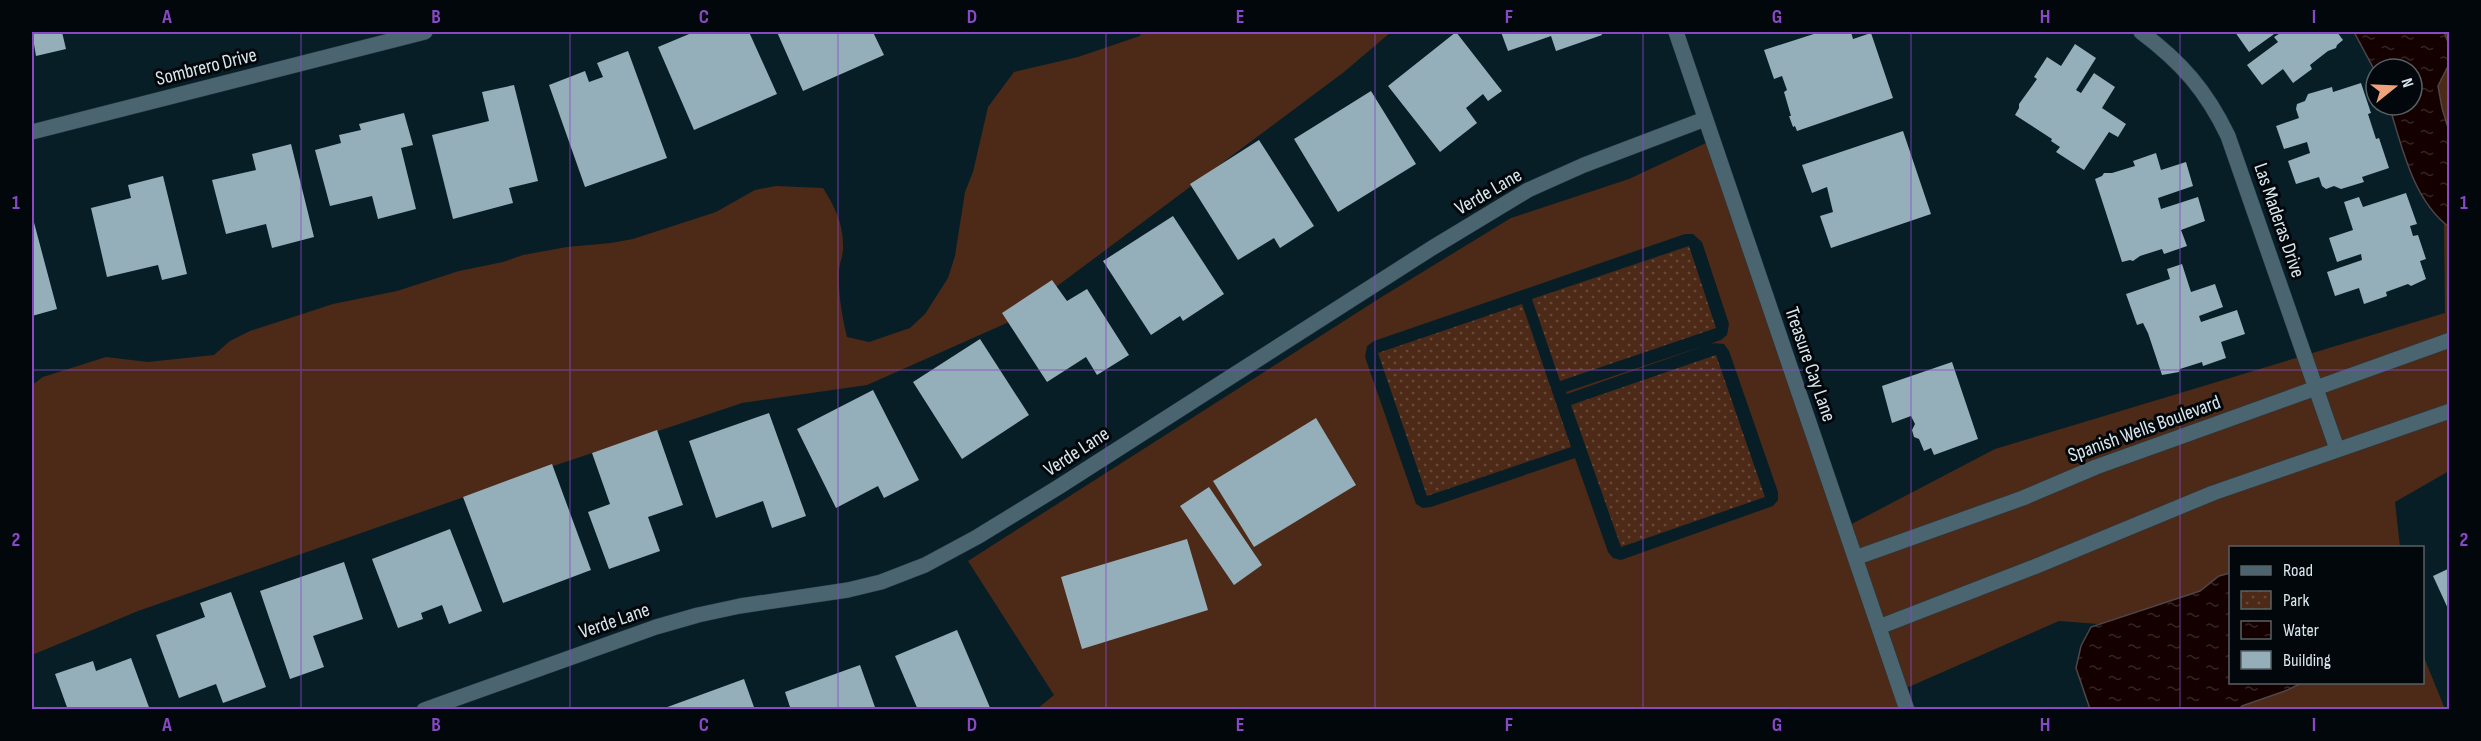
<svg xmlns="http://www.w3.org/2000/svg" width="2481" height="741" font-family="'Sofia Sans Condensed',sans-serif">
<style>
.grass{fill:#4d2a17;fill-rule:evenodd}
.park{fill:url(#park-dots)}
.water{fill:url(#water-ripples);stroke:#504547;stroke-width:1.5}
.building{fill:#95afba}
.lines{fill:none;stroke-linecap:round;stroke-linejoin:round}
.minor-casing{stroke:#253a43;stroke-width:16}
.minor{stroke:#4a6570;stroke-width:15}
.grid{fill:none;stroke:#8948c6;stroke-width:1.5;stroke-opacity:0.55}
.labels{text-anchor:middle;stroke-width:6;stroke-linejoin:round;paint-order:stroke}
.street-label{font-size:20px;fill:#dae7ed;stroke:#02070b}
.neatline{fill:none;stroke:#8948c6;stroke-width:2}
.grid-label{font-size:20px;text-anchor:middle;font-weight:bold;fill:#8948c6}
</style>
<defs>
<pattern id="park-dots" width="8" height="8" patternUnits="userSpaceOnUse" patternTransform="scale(1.5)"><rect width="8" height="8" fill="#4d2a17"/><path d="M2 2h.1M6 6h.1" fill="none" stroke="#664939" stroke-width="1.8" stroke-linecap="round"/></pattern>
<pattern id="water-ripples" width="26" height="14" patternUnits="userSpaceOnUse" patternTransform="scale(1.5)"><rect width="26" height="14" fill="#150000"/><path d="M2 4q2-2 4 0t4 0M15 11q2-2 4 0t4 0" fill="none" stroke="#362526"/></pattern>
</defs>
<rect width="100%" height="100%" fill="#081e27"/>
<!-- grass -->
<path class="grass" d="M 1142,32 L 1391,32 L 1344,72 L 1009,322 L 867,385 L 742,403 L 547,468 L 138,611 L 32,655 L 32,385 L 43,377 L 106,357 L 148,362 L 214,355 L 230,341 L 250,331 L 333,304 L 397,291 L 459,271 L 503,262 L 523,255 L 567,247 L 611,243 L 633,239 L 716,212 L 755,190 L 776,186 L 823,188 C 835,207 844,225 843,249 C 843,256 839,264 839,272 C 838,293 842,316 847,337 L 869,342 L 910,328 L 925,314 L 948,278 L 955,256 L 965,192 L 973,172 L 988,107 L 1014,72 L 1078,57 L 1140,36 Z
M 2444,32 L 2449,32 L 2449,131 L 2442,108 L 2438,85 L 2448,66 L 2448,42 Z
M 1706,143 L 1844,528 L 1995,449 L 2445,313 L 2444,223 L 2449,227 L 2449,471 L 2395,502 L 2400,547 L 2230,548 L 2230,573 L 2219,576 L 2200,591 L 2099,624 L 2059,621 L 1904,689 L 1910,709 L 1037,709 L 1054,695 L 968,561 L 1380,298 L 1511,218 L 1629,179 ZM 1685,234 L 1693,234 L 1702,242 L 1729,324 L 1727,335 L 1721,340 L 1566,392 L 1567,394 L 1712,343 L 1724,344 L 1729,351 L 1778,492 L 1778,500 L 1773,506 L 1621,560 L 1613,558 L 1608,552 L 1575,458 L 1431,507 L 1423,508 L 1416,504 L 1365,357 L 1367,346 L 1374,341 Z
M 2423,655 L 2445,709 L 2239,710 L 2242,706 L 2285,691 L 2302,683 L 2422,682 Z"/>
<!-- park -->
<path class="park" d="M 1689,246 L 1716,328 L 1560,381 L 1532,299 Z
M 1522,304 L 1571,447 L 1427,496 L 1378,353 Z
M 1716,355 L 1765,497 L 1621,547 L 1571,405 Z"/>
<!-- water -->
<path class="water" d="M 2354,32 L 2444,32 L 2448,42 L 2448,66 L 2438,86 L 2442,108 L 2449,131 L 2449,227 C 2413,200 2402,147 2389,105 L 2412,105 L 2412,69 L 2376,69 L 2376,73 Z
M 2230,573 L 2230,682 L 2302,683 L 2285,691 L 2242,706 L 2239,709 L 2090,709 L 2076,668 L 2081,646 L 2091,627 L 2200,591 L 2219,576 Z"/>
<!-- building -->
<path class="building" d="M 32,32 L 62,32 L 66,49 L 36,56 Z
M 694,32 L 749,32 L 777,94 L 694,130 L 658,47 Z
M 777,32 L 873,32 L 884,55 L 803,91 Z
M 1456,32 L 1502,91 L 1488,101 L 1483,94 L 1466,108 L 1477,123 L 1440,152 L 1388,86 Z
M 1501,32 L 1601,32 L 1602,35 L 1556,51 L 1551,36 L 1508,51 Z
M 1820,32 L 1851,32 L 1853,39 L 1871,33 L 1893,98 L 1797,131 L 1795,126 L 1793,127 L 1789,116 L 1791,116 L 1784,92 L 1787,90 L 1782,76 L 1774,79 L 1764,50 Z
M 2235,32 L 2277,32 L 2249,52 Z
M 2282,32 L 2337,32 L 2343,40 L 2337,45 L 2336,48 L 2328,51 L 2310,65 L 2312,69 L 2293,83 L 2283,69 L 2262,85 L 2247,65 L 2278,42 L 2274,37 Z
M 2075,44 L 2096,58 L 2076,90 L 2081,93 L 2094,73 L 2115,87 L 2102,108 L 2126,124 L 2118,137 L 2109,132 L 2084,170 L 2056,152 L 2060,147 L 2051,141 L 2052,139 L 2015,115 L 2019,108 L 2019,104 L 2037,79 L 2034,77 L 2047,57 L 2061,66 Z
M 628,51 L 667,158 L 585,187 L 549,85 L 585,71 L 589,82 L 603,77 L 597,63 Z
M 2361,83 L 2371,113 L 2368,114 L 2376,139 L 2379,138 L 2389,168 L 2362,177 L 2364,182 L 2341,189 L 2334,186 L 2326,189 L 2322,186 L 2319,177 L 2296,184 L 2288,161 L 2310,153 L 2307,142 L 2284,149 L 2276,126 L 2299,118 L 2296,109 L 2297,104 L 2305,101 L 2308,94 L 2332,87 L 2333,92 Z
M 514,85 L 538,181 L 509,188 L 513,203 L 453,219 L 432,135 L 489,121 L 482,92 Z
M 1371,91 L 1416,164 L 1338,212 L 1294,139 Z
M 404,113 L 413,145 L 401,148 L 416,209 L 378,219 L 372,196 L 330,206 L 315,150 L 341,143 L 339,135 L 361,130 L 359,124 Z
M 1903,131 L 1931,214 L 1831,248 L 1820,216 L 1833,212 L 1827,187 L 1812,193 L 1802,165 Z
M 1259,140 L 1314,226 L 1280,248 L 1274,238 L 1238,260 L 1190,184 Z
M 291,144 L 314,237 L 272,248 L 266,224 L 226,234 L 212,180 L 256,170 L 252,154 Z
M 2156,153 L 2161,170 L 2186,162 L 2193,186 L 2158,198 L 2161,209 L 2198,197 L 2205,221 L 2181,230 L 2187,246 L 2164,254 L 2162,249 L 2140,256 L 2133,261 L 2130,260 L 2122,262 L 2095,179 L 2102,176 L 2104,173 L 2112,173 L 2135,166 L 2133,161 Z
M 163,176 L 187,274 L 162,280 L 158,265 L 107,277 L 91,208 L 131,198 L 128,185 Z
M 2406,193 L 2417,224 L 2410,226 L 2413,236 L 2418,235 L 2426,259 L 2420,261 L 2426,279 L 2411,286 L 2408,284 L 2386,292 L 2387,296 L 2364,304 L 2359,288 L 2335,296 L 2327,272 L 2362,260 L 2361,254 L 2337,262 L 2329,238 L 2353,230 L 2344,202 L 2359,197 L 2363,207 Z
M 32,215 L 57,309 L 32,316 Z
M 1173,216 L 1224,294 L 1183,321 L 1180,316 L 1151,335 L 1103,261 Z
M 2182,264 L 2191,292 L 2215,284 L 2223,307 L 2199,316 L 2201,322 L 2237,310 L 2245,334 L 2221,342 L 2226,358 L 2203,366 L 2202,362 L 2180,369 L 2179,372 L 2162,375 L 2148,333 L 2143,323 L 2137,325 L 2126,294 L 2170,279 L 2167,269 Z
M 1052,280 L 1067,301 L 1087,289 L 1129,355 L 1097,375 L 1086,357 L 1047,382 L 1002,313 Z
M 980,339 L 1029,415 L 962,459 L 913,382 Z
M 1952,362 L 1978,439 L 1934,455 L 1931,448 L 1924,451 L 1919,439 L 1914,437 L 1912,430 L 1915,424 L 1911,416 L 1892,423 L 1882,386 Z
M 873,390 L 919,480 L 884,498 L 878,486 L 836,508 L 797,429 Z
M 769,413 L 806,516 L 772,528 L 763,501 L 716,518 L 689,441 Z
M 1316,418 L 1356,485 L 1254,547 L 1213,481 Z
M 657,430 L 683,505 L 648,517 L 660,551 L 609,569 L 588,512 L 610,504 L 592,453 Z
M 552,464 L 591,570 L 503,603 L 463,497 Z
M 1209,487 L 1262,565 L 1234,585 L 1180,506 Z
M 450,529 L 482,611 L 449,624 L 442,605 L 421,613 L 423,619 L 398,628 L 372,559 Z
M 1187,539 L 1208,610 L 1082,649 L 1061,577 Z
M 344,562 L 363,619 L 313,636 L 324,667 L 290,679 L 260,591 Z
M 2450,568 L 2450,613 L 2433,576 Z
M 231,592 L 266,687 L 223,703 L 216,684 L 179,698 L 156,635 L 205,617 L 200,603 Z
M 957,630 L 991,710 L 918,710 L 895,656 Z
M 131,658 L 150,710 L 68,710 L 55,674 L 93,661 L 96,671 Z
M 860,665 L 876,710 L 791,710 L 785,692 Z
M 744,679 L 755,710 L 662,710 L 662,709 Z"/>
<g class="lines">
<defs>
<path id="minor" d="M 1676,32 L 1907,710
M 2141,32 C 2181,62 2206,90 2228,136 L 2337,449
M 32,132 L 425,32
M 1855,558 L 2023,498 L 2096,467 L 2450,340
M 1879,627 L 2034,567 L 2213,493 L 2450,411
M 424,710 L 656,627 L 698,615 L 740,606 L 848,590 L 881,582 L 925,565 L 977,537 L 1057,488 L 1432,248 L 1528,190 L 1584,165 L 1705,119"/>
</defs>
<!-- minor casing -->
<use href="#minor" class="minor-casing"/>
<!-- minor -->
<use href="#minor" class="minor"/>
</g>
<!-- grid -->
<path class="grid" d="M 301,32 L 301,710M 570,32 L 570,710M 838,32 L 838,710M 1106,32 L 1106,710M 1375,32 L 1375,710M 1643,32 L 1643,710M 1911,32 L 1911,710M 2180,32 L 2180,710M 32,370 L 2450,370"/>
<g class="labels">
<!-- street labels -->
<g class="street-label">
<text transform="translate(206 66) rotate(-14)" y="7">Sombrero Drive</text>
<text transform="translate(1488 191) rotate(-30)" y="7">Verde Lane</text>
<text transform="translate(2280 220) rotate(71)" y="7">Las Maderas Drive</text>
<text transform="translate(1811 364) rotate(71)" y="7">Treasure Cay Lane</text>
<text transform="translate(2144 428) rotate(-20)" y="7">Spanish Wells Boulevard</text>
<text transform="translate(1076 451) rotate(-33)" y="7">Verde Lane</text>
<text transform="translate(614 620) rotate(-19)" y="7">Verde Lane</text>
</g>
</g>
<!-- border -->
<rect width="2481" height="741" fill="none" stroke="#02070b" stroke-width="66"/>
<!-- legend -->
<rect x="2229" y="546" width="195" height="138" fill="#02070b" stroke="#586165" stroke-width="1.5"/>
<rect x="2241" y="566" width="30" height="9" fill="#4a6570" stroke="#586165" stroke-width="1.5"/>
<text x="2283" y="576" font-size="18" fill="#dae7ed">Road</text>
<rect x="2241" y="591" width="30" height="18" fill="url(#park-dots)" stroke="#586165" stroke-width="1.5"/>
<text x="2283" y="606" font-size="18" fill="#dae7ed">Park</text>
<rect x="2241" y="621" width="30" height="18" fill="url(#water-ripples)" stroke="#586165" stroke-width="1.5"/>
<text x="2283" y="636" font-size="18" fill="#dae7ed">Water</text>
<rect x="2241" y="651" width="30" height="18" fill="#95afba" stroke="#586165" stroke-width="1.5"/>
<text x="2283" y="666" font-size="18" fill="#dae7ed">Building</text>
<!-- north arrow -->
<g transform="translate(2394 87) rotate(72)"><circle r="28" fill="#02070b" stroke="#586165" stroke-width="1.5"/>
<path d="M0-4.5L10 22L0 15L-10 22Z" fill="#f0a27a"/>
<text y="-9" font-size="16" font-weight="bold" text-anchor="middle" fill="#dae7ed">N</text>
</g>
<rect x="33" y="33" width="2415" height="675" class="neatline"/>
<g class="grid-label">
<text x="167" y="23">A</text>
<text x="436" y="23">B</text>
<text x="704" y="23">C</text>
<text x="972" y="23">D</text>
<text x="1240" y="23">E</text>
<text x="1509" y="23">F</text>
<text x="1777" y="23">G</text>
<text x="2045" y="23">H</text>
<text x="2314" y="23">I</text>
<text x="16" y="209">1</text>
<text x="2464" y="209">1</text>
<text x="16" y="546">2</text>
<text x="2464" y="546">2</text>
<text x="167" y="731">A</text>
<text x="436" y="731">B</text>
<text x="704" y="731">C</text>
<text x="972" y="731">D</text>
<text x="1240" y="731">E</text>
<text x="1509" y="731">F</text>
<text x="1777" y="731">G</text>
<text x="2045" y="731">H</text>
<text x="2314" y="731">I</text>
</g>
</svg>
